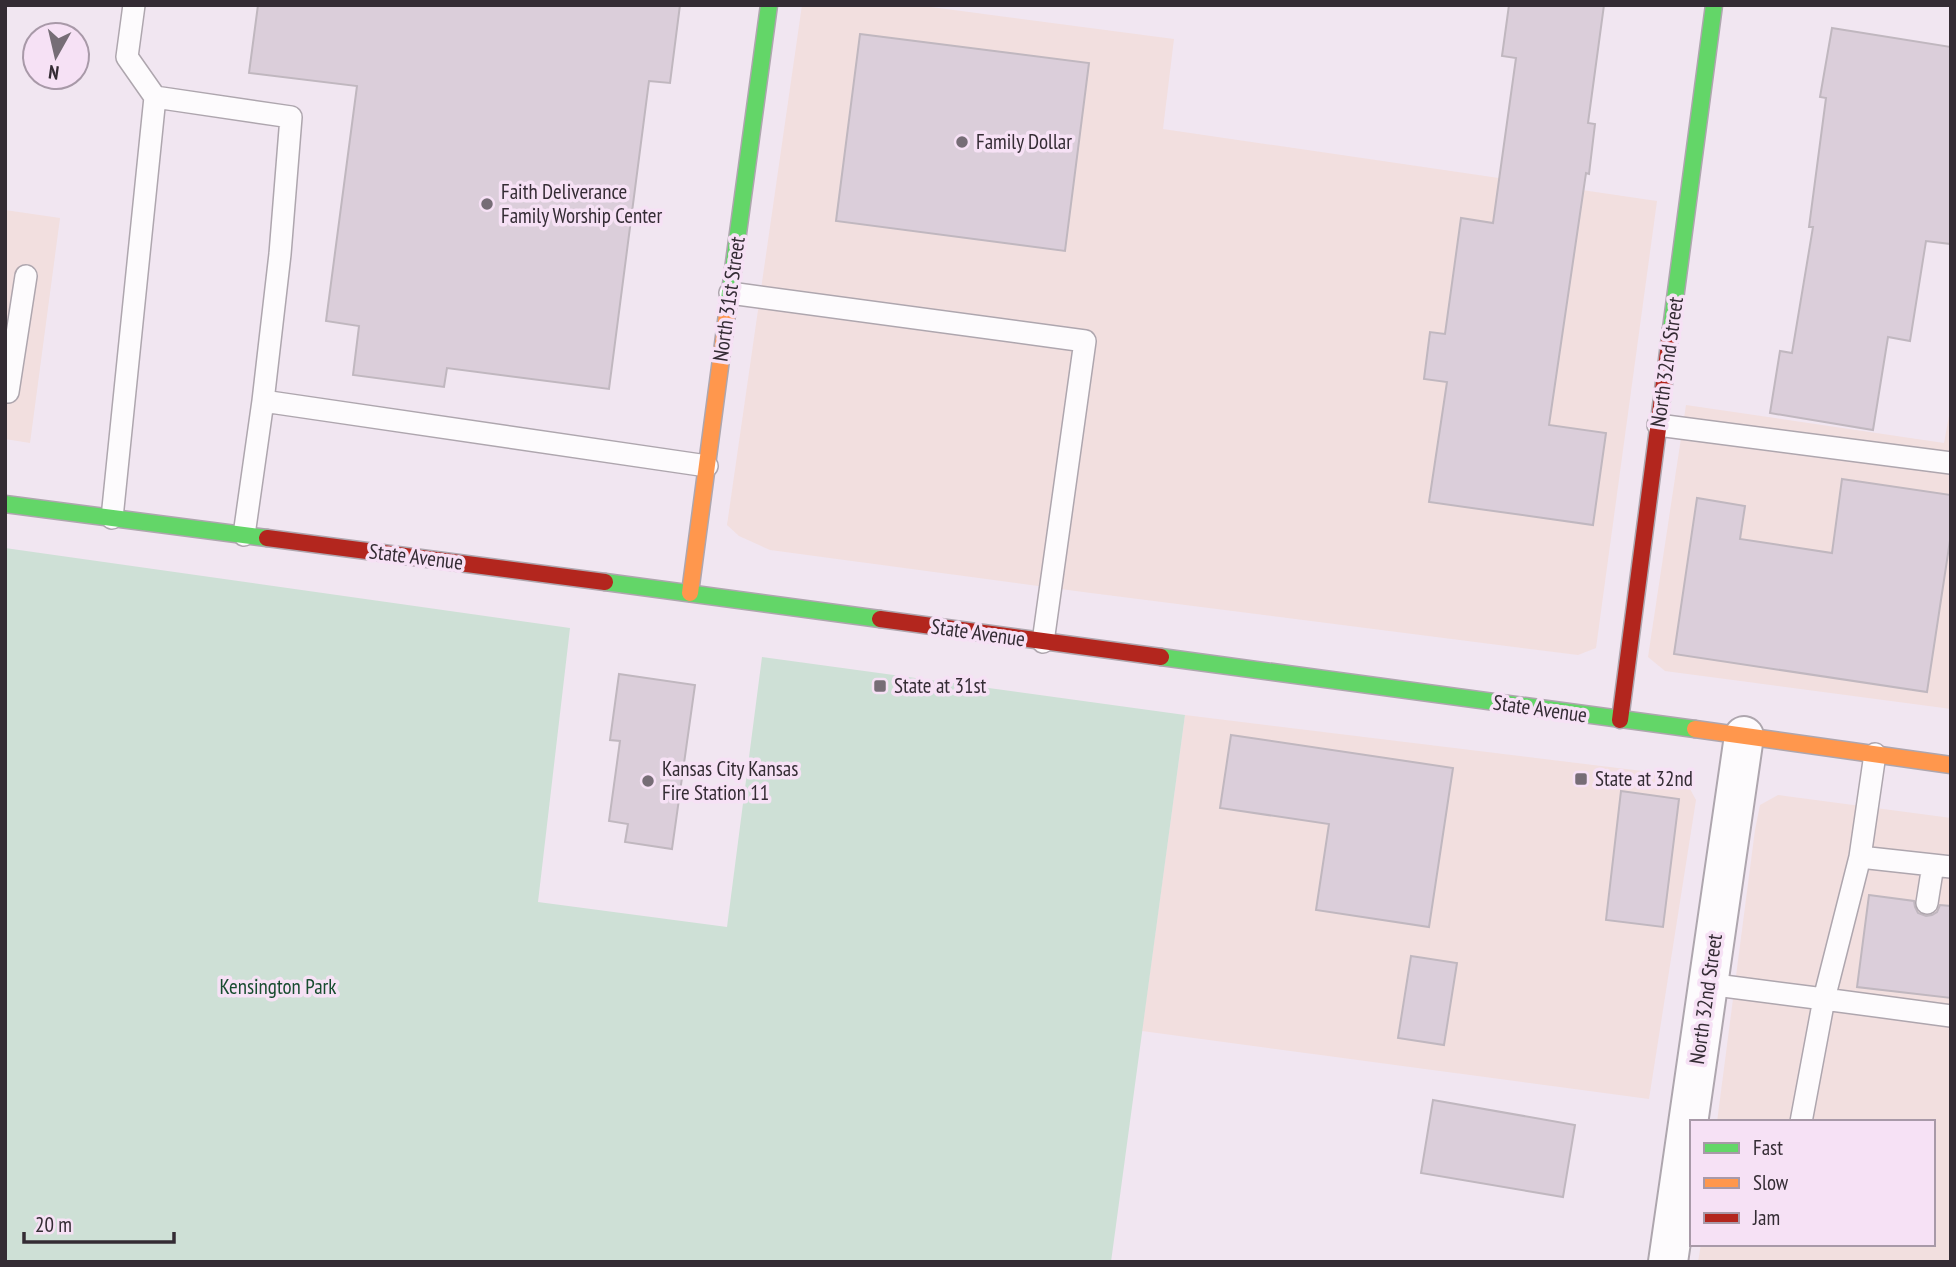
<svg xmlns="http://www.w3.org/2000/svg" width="1956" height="1267" font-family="'PT Sans Narrow',sans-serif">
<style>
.commercial{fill:#f2dfdf}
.green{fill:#cee0d6}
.building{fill:#dbceda;stroke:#c0b7bf;stroke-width:2}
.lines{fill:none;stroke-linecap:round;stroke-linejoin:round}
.lane-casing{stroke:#aea6ae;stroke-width:24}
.street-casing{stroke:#aea6ae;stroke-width:42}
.fast-casing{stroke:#aea6ae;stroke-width:19}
.slow-casing{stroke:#aea6ae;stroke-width:19}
.jam-casing{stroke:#aea6ae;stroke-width:19}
.lane{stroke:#fdfbfd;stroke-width:21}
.street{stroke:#fdfbfd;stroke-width:38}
.fast{stroke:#63d668;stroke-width:16}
.slow{stroke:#ff974d;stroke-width:16}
.jam{stroke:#b3261e;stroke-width:16}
.poi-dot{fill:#766d76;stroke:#f6e1f5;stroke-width:2.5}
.labels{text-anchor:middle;stroke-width:7;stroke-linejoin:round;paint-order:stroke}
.poi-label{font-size:21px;fill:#342c34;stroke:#f6e1f5;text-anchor:start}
.street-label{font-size:21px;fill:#342c34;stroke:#f6e1f5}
.park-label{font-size:21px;fill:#174c2f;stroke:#f6e1f5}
</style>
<rect width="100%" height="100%" fill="#f1e6f1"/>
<!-- commercial -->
<path class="commercial" d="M 802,5 L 916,5 L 1174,39 L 1163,129 L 1657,201 L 1596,648 L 1578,655 L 1091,593 L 770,550 L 739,536 L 727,525 Z
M 5,210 L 60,218 L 30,443 L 5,439 Z
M 1686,405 L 1944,443 L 1951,405 L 1951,709 L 1665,671 L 1648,657 Z
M 1185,715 L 1683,776 L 1696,800 L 1649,1099 L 1142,1031 Z
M 1778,795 L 1951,818 L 1951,1262 L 1698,1262 L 1701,1244 L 1933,1244 L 1933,1122 L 1717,1122 L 1755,830 L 1760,805 Z"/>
<!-- green -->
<path class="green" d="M 5,548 L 570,628 L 538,902 L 727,927 L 762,657 L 1185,715 L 1111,1262 L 5,1262 Z"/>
<!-- building -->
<path class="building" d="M 258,5 L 680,5 L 670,83 L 649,81 L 609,389 L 447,368 L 444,387 L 353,375 L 359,326 L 326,321 L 357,86 L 249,73 Z
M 1509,5 L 1604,5 L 1588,123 L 1595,124 L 1589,174 L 1586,173 L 1549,425 L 1606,433 L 1593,525 L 1429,502 L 1447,382 L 1424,379 L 1430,332 L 1445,334 L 1461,218 L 1493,223 L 1516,58 L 1502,56 Z
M 1832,28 L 1951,47 L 1951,244 L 1926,241 L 1910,341 L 1888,337 L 1873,430 L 1770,413 L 1780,351 L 1792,353 L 1813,227 L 1809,227 L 1826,98 L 1820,97 Z
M 860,34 L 1089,63 L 1065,251 L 836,221 Z
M 1842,479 L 1951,495 L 1951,534 L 1927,692 L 1674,654 L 1697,498 L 1745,506 L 1740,539 L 1832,553 Z
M 619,674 L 695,685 L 672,849 L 625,842 L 628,824 L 609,821 L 620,741 L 610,740 Z
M 1231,735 L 1453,768 L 1429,927 L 1316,910 L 1329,824 L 1220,808 Z
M 1621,791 L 1679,799 L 1663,927 L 1606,920 Z
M 1869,895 L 1914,901 L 1915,907 L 1918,913 L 1926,916 L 1932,915 L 1937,912 L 1940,905 L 1951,906 L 1951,998 L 1857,987 Z
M 1411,956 L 1457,963 L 1444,1045 L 1398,1038 Z
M 1433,1100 L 1575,1125 L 1563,1197 L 1421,1173 Z"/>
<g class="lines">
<defs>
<path id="lane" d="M 155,97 L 291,117 L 280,254 L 263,401
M 730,293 L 1085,341 L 1043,642
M 5,391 L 8,392 L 26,276
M 1658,425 L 1951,463
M 112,518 L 155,97 L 127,57 L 134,5
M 244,535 L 263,401 L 707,466
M 1860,857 L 1875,754
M 1927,903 L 1933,865
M 1708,984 L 1824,999 L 1860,857 L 1951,867
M 1801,1122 L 1824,999 L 1951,1016"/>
<path id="street" d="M 1668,1262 L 1744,736"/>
<path id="fast" d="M 727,314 L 769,5
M 1671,329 L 1714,5
M 5,504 L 267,538
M 605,582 L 880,619
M 1161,657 L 1695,729"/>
<path id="slow" d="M 690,593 L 727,314
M 1695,729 L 1951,765"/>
<path id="jam" d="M 267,538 L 605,582
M 880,619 L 1161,657
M 1620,720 L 1671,329"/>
</defs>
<!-- lane casing -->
<use href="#lane" class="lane-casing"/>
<!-- street casing -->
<use href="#street" class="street-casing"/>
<!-- fast casing -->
<use href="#fast" class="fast-casing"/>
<!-- slow casing -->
<use href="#slow" class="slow-casing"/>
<!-- jam casing -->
<use href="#jam" class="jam-casing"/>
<!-- lane -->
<use href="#lane" class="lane"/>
<!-- street -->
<use href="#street" class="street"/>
<!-- fast -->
<use href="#fast" class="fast"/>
<!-- slow -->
<use href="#slow" class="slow"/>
<!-- jam -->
<use href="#jam" class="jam"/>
</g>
<!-- markers -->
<g class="poi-dot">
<circle cx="962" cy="142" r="7"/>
<circle cx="487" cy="204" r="7"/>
<rect x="873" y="679" width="14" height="14" rx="3.5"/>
<rect x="1574" y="772" width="14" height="14" rx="3.5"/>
<circle cx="648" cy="781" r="7"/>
</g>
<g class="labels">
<!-- poi labels -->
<g class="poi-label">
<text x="976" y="149">Family Dollar</text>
<text x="501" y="199">Faith Deliverance<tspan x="501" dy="24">Family Worship Center</tspan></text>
<text x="894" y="693">State at 31st</text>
<text x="662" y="776">Kansas City Kansas<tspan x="662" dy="24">Fire Station 11</tspan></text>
<text x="1595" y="786">State at 32nd</text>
</g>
<!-- street labels -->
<g class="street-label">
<text transform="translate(729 299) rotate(-82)" y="7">North 31st Street</text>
<text transform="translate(1667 362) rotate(-82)" y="7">North 32nd Street</text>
<text transform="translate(416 557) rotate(7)" y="7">State Avenue</text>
<text transform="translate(978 633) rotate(8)" y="7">State Avenue</text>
<text transform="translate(1540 709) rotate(8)" y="7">State Avenue</text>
<text transform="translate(1706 999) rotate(-82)" y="7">North 32nd Street</text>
</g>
<!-- park labels -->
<g class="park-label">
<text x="278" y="994">Kensington Park</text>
</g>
</g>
<!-- border -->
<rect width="1956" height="1267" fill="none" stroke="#342c34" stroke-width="14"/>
<!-- legend -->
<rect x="1690" y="1120" width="245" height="126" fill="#f6e1f5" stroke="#a899a8" stroke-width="2"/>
<rect x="1704" y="1143" width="35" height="10" fill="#63d668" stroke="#a899a8" stroke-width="2"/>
<text x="1753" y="1155" font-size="21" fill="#342c34">Fast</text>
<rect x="1704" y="1178" width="35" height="10" fill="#ff974d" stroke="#a899a8" stroke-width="2"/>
<text x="1753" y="1190" font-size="21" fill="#342c34">Slow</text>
<rect x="1704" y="1213" width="35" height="10" fill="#b3261e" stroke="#a899a8" stroke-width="2"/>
<text x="1753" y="1225" font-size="21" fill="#342c34">Jam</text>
<!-- north arrow -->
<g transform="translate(56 56) rotate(188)"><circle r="33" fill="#f6e1f5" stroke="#a899a8" stroke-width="2"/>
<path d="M0-5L12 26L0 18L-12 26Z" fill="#766d76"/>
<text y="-10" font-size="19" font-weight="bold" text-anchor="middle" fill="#342c34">N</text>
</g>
<!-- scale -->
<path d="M24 1232v10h150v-10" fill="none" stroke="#342c34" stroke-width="3.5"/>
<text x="35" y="1232" font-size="21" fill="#342c34" stroke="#f6e1f5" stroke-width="5" paint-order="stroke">20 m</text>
</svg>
